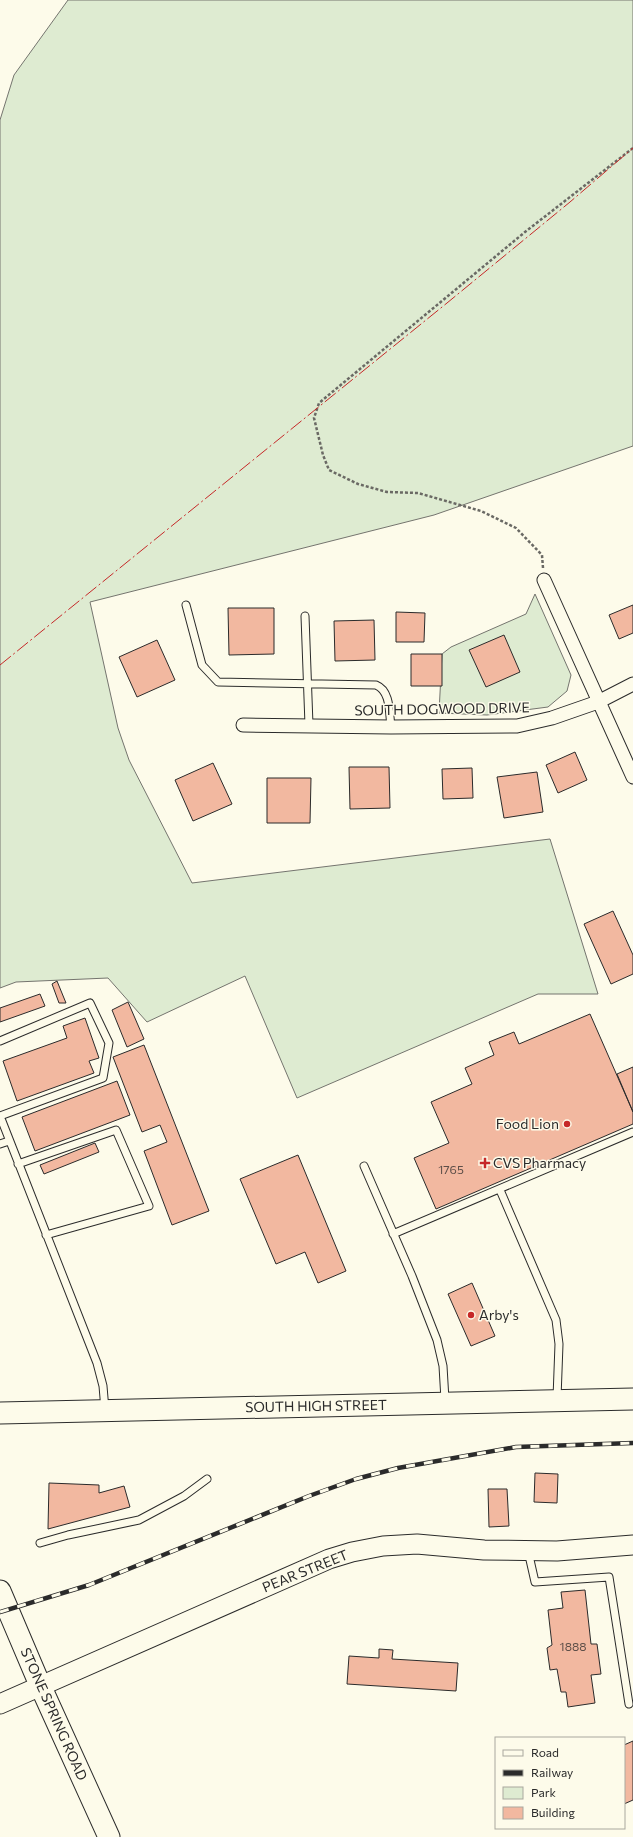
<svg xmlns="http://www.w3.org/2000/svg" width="633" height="1837" font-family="Commissioner,sans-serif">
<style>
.green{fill:#deebd1;stroke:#74746e}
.building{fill:#f2b8a0;stroke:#2b2b2b}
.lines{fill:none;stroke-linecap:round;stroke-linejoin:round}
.lane-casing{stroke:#2b2b2b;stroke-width:9}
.street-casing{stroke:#2b2b2b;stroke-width:15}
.secondary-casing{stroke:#2b2b2b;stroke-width:21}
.primary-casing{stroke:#2b2b2b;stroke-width:23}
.path{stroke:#6a6964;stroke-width:2.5;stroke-dasharray:3 2;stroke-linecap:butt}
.lane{stroke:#fdfbea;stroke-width:7}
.street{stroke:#fdfbea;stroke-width:13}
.secondary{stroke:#fdfbea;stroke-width:19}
.primary{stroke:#fdfbea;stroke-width:21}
.rail-casing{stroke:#2b2b2b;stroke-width:4.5}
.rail{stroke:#fdfbea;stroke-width:3;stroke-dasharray:9;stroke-linecap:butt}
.power{stroke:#c62828;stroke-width:1;stroke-dasharray:14 3 2 3;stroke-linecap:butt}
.poi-dot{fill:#c62828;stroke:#fdfbea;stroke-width:1.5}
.labels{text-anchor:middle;stroke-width:3;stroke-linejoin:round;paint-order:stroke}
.number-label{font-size:12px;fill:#5d4e48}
.street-label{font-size:14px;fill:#2b2b2b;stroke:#fdfbea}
.poi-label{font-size:14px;fill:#2b2b2b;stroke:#fdfbea;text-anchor:start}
</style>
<rect width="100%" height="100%" fill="#fdfbea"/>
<!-- green -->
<path class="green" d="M 68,0 L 633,0 L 633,446 L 434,515 L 90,602 L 118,728 L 129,760 L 192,883 L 550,839 L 598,994 L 538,994 L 297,1098 L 245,976 L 147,1022 L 108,978 L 16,982 L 0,988 L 0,120 L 14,75 Z
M 535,594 L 571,675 L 567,691 L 548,707 L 487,715 L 439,713 L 442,654 L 451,647 L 526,614 Z"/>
<!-- building -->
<path class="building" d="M 633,605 L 633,633 L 619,639 L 609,615 Z
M 228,608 L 274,608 L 274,654 L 229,655 Z
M 396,612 L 425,613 L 424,642 L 396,642 Z
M 374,620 L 375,660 L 335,661 L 334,621 Z
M 504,635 L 520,672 L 486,687 L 469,650 Z
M 157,640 L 175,680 L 137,697 L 119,657 Z
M 411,654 L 442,654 L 442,686 L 411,686 Z
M 575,752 L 587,780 L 558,793 L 546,765 Z
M 213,763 L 232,804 L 193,821 L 175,780 Z
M 349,767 L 389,767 L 390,808 L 350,809 Z
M 472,768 L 473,798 L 443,799 L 442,769 Z
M 537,772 L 543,812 L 504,818 L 497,777 Z
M 267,778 L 311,778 L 310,823 L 267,823 Z
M 613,911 L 633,955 L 633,974 L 611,984 L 584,924 Z
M 57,981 L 66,1003 L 59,1003 L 52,984 Z
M 40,994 L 45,1006 L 0,1022 L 0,1008 Z
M 128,1002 L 144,1039 L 127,1047 L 112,1010 Z
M 590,1014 L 633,1112 L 633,1124 L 436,1209 L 414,1158 L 449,1143 L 431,1102 L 472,1084 L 465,1068 L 494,1055 L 489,1042 L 514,1032 L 519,1044 Z
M 85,1018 L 99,1058 L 89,1061 L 94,1073 L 17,1101 L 3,1061 L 67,1038 L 63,1026 Z
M 144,1045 L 209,1211 L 172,1225 L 144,1151 L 167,1142 L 160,1125 L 142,1132 L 113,1057 Z
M 633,1067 L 633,1112 L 617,1074 Z
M 117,1081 L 130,1115 L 35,1151 L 22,1117 Z
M 95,1143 L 99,1152 L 44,1174 L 40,1165 Z
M 298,1155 L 346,1271 L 318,1283 L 305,1252 L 276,1264 L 240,1179 Z
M 472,1283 L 495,1336 L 471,1346 L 448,1294 Z
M 535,1473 L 558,1474 L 557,1503 L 534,1502 Z
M 49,1483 L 99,1485 L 99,1493 L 124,1486 L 130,1507 L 48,1529 Z
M 488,1489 L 507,1489 L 509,1526 L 489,1527 Z
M 585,1590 L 591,1644 L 597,1644 L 601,1674 L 591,1675 L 595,1703 L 568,1707 L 566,1692 L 561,1692 L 557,1669 L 550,1670 L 547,1648 L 552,1645 L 548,1610 L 563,1608 L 561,1592 Z
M 379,1649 L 393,1650 L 392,1659 L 458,1663 L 456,1691 L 347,1684 L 349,1656 L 379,1658 Z
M 633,1741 L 633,1800 L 624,1804 L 624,1745 Z"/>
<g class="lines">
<defs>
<path id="lane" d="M 186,605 L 202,665 L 218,682 L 376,685 C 391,691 389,713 391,727
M 305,616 L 309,725
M 0,1041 L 90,1003 L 109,1043 L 103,1078 L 0,1116
M 0,1116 L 97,1363 L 103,1386 L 105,1410
M 0,1144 L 9,1141
M 18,1164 L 116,1130 L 149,1206 L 46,1235
M 364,1166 L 412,1276 L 437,1340 L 443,1366 L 445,1400
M 500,1190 L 556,1320 L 559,1344 L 557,1398
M 393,1234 L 633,1132
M 40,1543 L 68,1535 L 139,1520 L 184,1496 L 207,1479
M 528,1551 L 535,1582 L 609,1577 L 629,1704"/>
<path id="street" d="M 544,580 L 633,777
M 243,725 L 391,727 L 517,726 L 552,718 L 598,702 L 633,684"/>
<path id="secondary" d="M 0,1704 L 329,1559 L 352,1552 L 383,1546 L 417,1544 L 484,1550 L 557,1551 L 633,1545"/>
<path id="primary" d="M 0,1413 L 633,1399
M 0,1591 L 40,1685 L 109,1837"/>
</defs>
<!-- lane casing -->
<use href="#lane" class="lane-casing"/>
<!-- street casing -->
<use href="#street" class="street-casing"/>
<!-- secondary casing -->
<use href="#secondary" class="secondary-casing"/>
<!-- primary casing -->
<use href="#primary" class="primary-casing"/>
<!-- path -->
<path class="path" d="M 543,568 L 542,555 L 516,528 L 481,511 L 418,493 L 387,492 L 358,484 L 329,470 L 323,455 L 314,418 L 319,403 L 525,232 L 633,148"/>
<!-- lane -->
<use href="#lane" class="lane"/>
<!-- street -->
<use href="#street" class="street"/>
<!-- secondary -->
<use href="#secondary" class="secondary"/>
<!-- primary -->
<use href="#primary" class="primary"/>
<defs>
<path id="rail" d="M 0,1612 L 89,1585 L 309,1496 L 356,1479 L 398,1468 L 516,1447 L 633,1443"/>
</defs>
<!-- rail casing -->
<use href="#rail" class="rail-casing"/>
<!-- rail -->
<use href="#rail" class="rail"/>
<!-- power -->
<path class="power" d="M 0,665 L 447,303 L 570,202 L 633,148"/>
</g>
<!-- markers -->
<g class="poi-dot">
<circle cx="567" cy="1124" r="4"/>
<path d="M483 1157h4v4h4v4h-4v4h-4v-4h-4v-4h4z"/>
<circle cx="471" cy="1315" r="4"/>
</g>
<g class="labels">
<!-- number labels -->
<g class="number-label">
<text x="451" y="1174">1765</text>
<text x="573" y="1651">1888</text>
</g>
<!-- street labels -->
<g class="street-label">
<text transform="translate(442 709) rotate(-1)" y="5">SOUTH DOGWOOD DRIVE</text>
<text transform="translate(316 1406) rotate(-1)" y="5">SOUTH HIGH STREET</text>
<text transform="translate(305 1571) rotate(-22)" y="5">PEAR STREET</text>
<text transform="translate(54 1714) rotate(66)" y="5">STONE SPRING ROAD</text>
</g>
<!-- poi labels -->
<g class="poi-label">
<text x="559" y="1129" text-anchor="end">Food Lion</text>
<text x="493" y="1168">CVS Pharmacy</text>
<text x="479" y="1320">Arby's</text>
</g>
</g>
<!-- legend -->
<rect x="495" y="1737" width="130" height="92" fill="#fdfbea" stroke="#a9a89e"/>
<rect x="503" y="1750" width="20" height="6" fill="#fdfbea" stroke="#a9a89e"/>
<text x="531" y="1757" font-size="12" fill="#2b2b2b">Road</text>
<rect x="503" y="1770" width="20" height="6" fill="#2b2b2b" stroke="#a9a89e"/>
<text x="531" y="1777" font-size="12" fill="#2b2b2b">Railway</text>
<rect x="503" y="1787" width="20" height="12" fill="#deebd1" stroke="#a9a89e"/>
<text x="531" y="1797" font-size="12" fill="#2b2b2b">Park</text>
<rect x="503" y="1807" width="20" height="12" fill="#f2b8a0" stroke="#a9a89e"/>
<text x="531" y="1817" font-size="12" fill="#2b2b2b">Building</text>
</svg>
